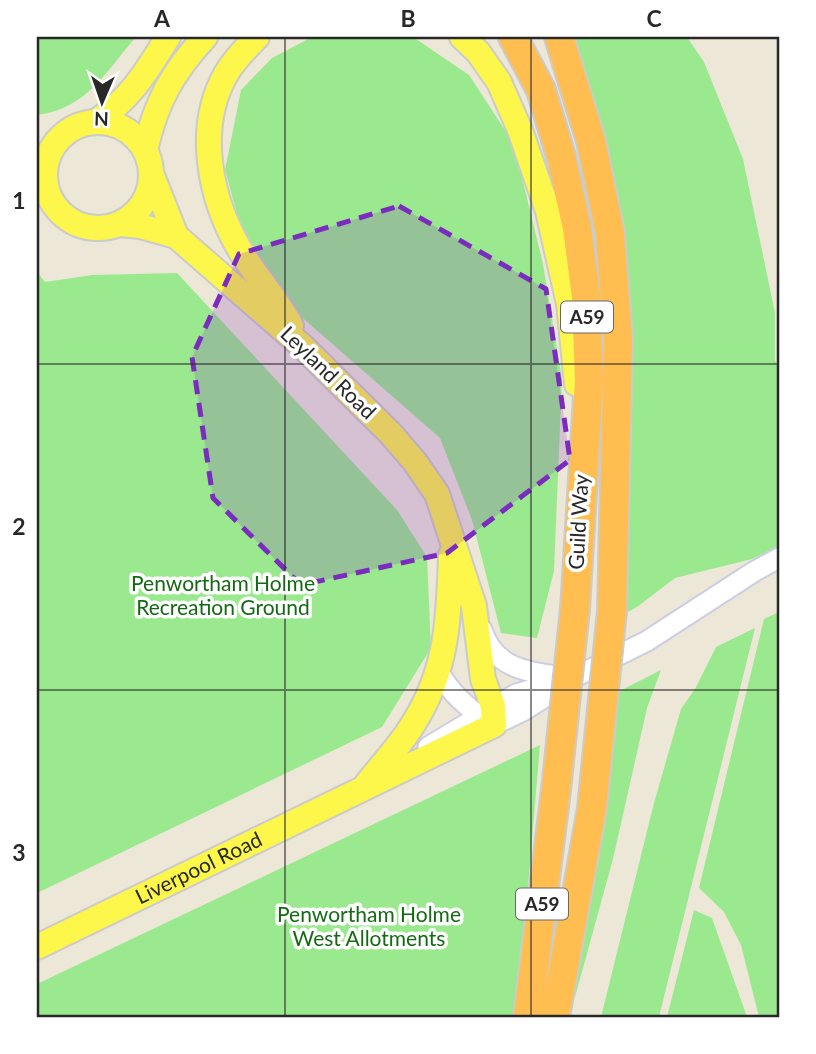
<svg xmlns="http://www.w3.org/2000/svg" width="816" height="1054" font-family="Lato,sans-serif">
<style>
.green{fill:#9be98e}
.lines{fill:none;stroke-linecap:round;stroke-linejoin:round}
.minor-casing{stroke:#cdcde3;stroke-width:23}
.major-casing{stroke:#cbcbcb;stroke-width:28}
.highway-casing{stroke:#cbcbcb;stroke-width:32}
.minor{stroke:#fff;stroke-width:19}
.major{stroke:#fdf64b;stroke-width:24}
.highway{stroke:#ffbe4f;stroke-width:28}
.highway-bridge-casing{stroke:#cbcbcb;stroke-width:32;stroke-linecap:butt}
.highway-bridge{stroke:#ffbe4f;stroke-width:28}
.marked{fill:#7b2cbf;fill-opacity:0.2;stroke:#7b2cbf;stroke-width:5;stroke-dasharray:14 9;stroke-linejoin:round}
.grid{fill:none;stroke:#282828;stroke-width:2;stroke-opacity:0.55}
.labels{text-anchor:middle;stroke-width:7;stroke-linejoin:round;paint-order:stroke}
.shield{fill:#fff;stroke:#686868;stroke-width:2}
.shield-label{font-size:19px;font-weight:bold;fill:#282828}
.street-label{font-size:21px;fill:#282828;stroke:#fff}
.park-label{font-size:21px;fill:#146a12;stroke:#fff}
.neatline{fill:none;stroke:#282828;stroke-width:2.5}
.grid-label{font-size:23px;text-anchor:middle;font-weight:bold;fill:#282828}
</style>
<rect width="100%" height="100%" fill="#ece7d7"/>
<!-- green -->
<path class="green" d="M 37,37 L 136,37 C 106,71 87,109 37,115 Z
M 312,37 L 413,37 L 469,75 L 514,144 L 543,264 L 562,379 L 554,571 L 537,638 L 501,633 L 472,520 L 440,438 L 289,306 L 244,239 L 225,170 L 241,90 L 272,58 Z
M 570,37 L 687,37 L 704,62 L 743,159 L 775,313 L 775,360 L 779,370 L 779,546 L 752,559 L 675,578 L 637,607 L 618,617 L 629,423 Z
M 37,272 L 45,282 L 92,275 L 177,273 L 397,510 L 427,557 L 431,648 L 382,727 L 37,893 Z
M 779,612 L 779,1017 L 759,1017 L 741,945 L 724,912 L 699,888 L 764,619 Z
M 755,628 L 659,1017 L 601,1017 L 654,803 L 681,709 L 695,689 L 716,647 Z
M 661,670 L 647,708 L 613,859 L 575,997 L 572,997 L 608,697 Z
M 540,745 L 517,1017 L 37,1017 L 37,984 Z
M 694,910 L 712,918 L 747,1017 L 667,1017 Z"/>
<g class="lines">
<defs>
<path id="minor" d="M 482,630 C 495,670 529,672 565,677
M 438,670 C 450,694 469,708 490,724 L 494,725 L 523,711 L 561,687
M 428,747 L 516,694 L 573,678 L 647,641 L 755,571 L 779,558"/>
<g id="major">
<path d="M 257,37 C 246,48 234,60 226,74 C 195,128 210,199 240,250 C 255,276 277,299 291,326"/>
<path d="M 462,37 L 478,52 L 499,82 L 520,130 L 548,211 L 569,304 L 577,384"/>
<path d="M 97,121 C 133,96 146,72 168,37"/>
<circle cx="98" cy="175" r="53"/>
<path d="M 145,150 C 156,102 172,73 205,37"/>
<path d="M 151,173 L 176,236"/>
<path d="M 366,785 C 382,764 402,744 415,721 C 448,668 449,615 451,555"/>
<path id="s1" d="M 37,947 L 494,725 L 493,706 L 483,679 L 474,606 L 437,494 L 415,462 L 391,434 L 302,346 L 176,236 L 140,226 L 120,224"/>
</g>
<path id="highway" d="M 513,37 L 541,90 L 561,156 L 577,228 L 586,297 L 589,381 L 575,609
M 559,37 L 591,141 L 610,233 L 618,339 L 612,611
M 528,1017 L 556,790
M 555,1017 L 592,808"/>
</defs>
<!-- minor casing -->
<use href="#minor" class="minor-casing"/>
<!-- major casing -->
<use href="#major" class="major-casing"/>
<!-- highway casing -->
<use href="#highway" class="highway-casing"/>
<!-- minor -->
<use href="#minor" class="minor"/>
<!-- major -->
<use href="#major" class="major"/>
<!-- highway -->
<use href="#highway" class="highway"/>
<defs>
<path id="highway-bridge" d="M 556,790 L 575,609
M 592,808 L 612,611"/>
</defs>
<!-- highway-bridge casing -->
<use href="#highway-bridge" class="highway-bridge-casing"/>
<!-- highway-bridge -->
<use href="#highway-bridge" class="highway-bridge"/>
</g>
<!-- marked area -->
<path class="marked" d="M 399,206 L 546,289 L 570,460 L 447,553 L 301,585 L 213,498 L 192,357 L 239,254 Z"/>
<!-- grid -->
<path class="grid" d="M 285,37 L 285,1017M 531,37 L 531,1017M 37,364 L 779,364M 37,690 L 779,690"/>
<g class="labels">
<!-- shield labels -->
<g class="shield">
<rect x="561" y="301.5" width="52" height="31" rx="5"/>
<rect x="516" y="888.5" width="52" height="31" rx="5"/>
</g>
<g class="shield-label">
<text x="587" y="324">A59</text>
<text x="542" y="911">A59</text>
</g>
<!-- street labels -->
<g class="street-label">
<text transform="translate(328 373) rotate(44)" y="7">Leyland Road</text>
<text transform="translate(579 522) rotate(-87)" y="7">Guild Way</text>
<text dy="7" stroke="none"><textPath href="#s1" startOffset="180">Liverpool Road</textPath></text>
</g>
<!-- park labels -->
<g class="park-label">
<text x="223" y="591">Penwortham Holme<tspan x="223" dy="24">Recreation Ground</tspan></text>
<text x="369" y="922">Penwortham Holme<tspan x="369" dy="24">West Allotments</tspan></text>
</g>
</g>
<!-- border -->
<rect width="816" height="1054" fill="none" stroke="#ffffff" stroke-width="77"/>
<!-- north arrow -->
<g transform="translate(102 102) rotate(182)" stroke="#ffffff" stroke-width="5" paint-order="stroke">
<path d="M0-5L12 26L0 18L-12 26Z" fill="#282828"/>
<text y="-10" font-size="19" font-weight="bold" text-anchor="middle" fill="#282828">N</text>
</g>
<rect x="38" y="38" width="740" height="978" class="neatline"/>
<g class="grid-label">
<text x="162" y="27">A</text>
<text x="408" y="27">B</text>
<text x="654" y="27">C</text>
<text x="19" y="209">1</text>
<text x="19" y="535">2</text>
<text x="19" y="861">3</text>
</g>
</svg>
